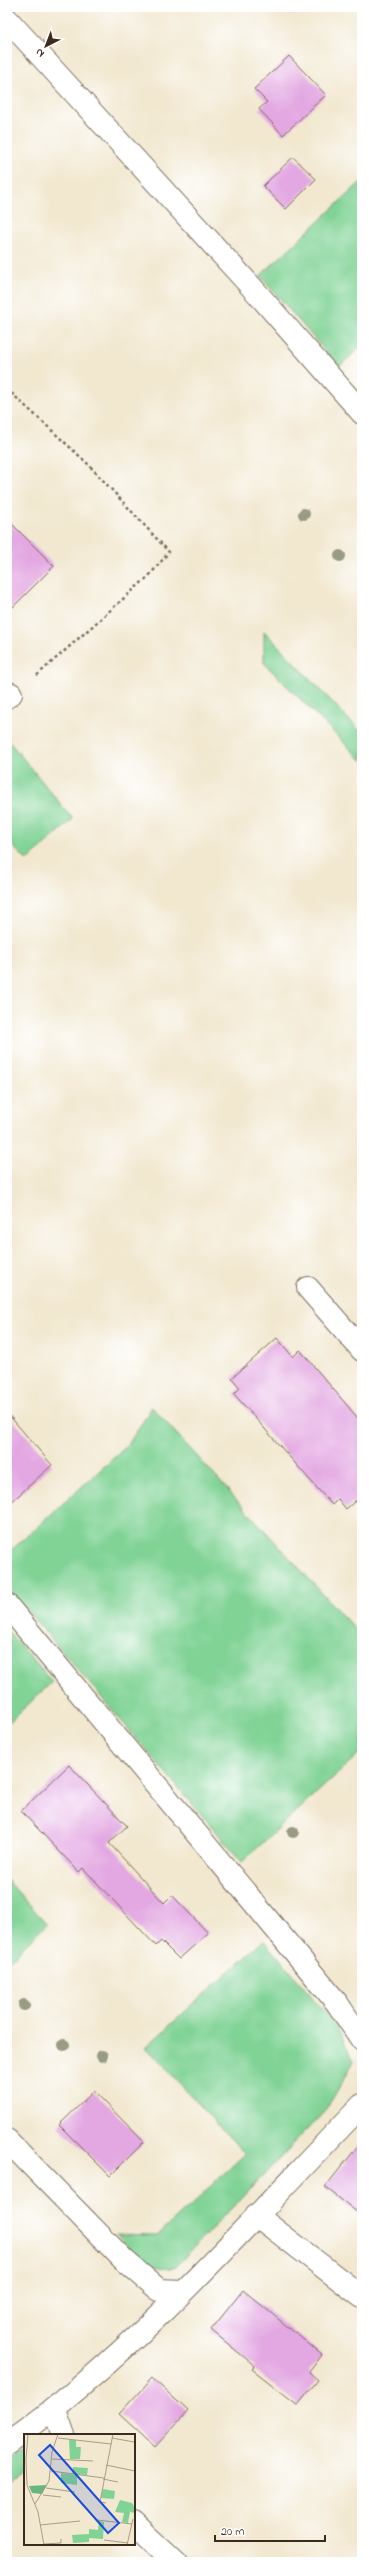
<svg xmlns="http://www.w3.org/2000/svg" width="369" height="2569" font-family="'Indie Flower',sans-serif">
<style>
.green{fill:#80d395;stroke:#5e7e5a}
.building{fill:#e3a8e2}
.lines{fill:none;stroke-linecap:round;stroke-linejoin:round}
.service-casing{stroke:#7b6c5c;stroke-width:24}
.minor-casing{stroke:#7b6c5c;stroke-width:24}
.path{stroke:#7b6c5c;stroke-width:2.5;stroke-dasharray:3 3;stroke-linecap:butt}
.service{stroke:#fff;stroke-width:22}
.minor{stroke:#fff;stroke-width:22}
.tree{fill:#999c82}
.inset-road{fill:none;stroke:#a99c89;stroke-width:1}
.view{fill:#1d4ed8;fill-opacity:0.15;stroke:#1d4ed8;stroke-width:2}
.inset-edge{fill:none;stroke:#3b2a1e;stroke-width:2}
</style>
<rect width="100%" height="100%" fill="#fff"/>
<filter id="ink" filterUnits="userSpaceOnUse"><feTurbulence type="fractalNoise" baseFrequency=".025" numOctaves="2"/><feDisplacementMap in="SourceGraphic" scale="8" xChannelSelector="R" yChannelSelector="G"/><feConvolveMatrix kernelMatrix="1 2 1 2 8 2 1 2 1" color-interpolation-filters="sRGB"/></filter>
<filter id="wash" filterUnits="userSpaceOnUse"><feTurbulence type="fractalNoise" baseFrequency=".012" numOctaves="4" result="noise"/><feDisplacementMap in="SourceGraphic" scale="16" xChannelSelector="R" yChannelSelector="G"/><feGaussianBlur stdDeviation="0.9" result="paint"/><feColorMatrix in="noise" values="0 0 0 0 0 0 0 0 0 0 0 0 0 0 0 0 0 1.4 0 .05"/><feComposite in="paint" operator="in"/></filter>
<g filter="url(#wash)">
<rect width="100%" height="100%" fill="#f2e8d0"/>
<!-- green -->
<path class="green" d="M 362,181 L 362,345 L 339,367 L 260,276 Z
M 264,631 L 362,733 L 362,761 L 264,663 Z
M 7,739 L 73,819 L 27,861 L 7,840 Z
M 152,1407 L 362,1637 L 362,1751 L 242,1862 L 7,1587 L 7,1554 L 128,1445 Z
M 7,1630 L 52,1682 L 7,1724 Z
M 7,1880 L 47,1924 L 7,1963 Z
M 264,1940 L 335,2024 L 354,2061 L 326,2110 L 176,2266 C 151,2277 133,2250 115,2234 L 158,2235 L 245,2154 L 146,2047 Z
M 25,2447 L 25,2470 L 7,2486 L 7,2458 Z"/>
<g id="blocks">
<!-- building -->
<path class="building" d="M 289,56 L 326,95 L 283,135 L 259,109 L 267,102 L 254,89 Z
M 293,157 L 316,179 L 286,209 L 263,186 Z
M 7,519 L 54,566 L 7,613 Z
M 277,1338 L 293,1357 L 300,1350 L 362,1423 L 362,1495 L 346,1509 L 338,1499 L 332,1505 L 234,1394 L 240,1388 L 232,1378 Z
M 7,1413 L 52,1465 L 7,1506 Z
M 69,1765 L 127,1826 L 109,1843 L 164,1903 L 172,1895 L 208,1933 L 179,1959 L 161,1941 L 156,1946 L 83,1868 L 79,1872 L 21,1811 Z
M 94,2091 L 144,2142 L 110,2176 L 59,2125 Z
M 362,2141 L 362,2216 L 325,2187 Z
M 243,2290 L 322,2355 L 309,2372 L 318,2380 L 298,2405 L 252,2369 L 255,2366 L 211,2330 Z
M 152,2378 L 188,2411 L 155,2447 L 119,2414 Z"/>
</g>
</g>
<g filter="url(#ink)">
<use href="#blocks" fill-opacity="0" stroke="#7b6c5c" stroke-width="1"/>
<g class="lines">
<defs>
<path id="service" d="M 256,2215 L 362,2297
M 55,2410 L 64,2435
M 134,2523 L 176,2562"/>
<path id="minor" d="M 7,19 L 257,293 L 362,413
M 7,697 L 11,694
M 308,1288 L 362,1350
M 7,1605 L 337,2003 L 362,2040
M 7,2140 L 123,2259 L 159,2290 L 183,2291
M 7,2444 C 140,2349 249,2222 362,2105"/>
</defs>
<!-- service casing -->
<use href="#service" class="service-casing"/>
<!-- minor casing -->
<use href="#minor" class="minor-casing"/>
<!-- path -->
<path class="path" d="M 7,389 L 87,463 L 169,552 L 149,576 L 35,677"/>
<!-- service -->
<use href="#service" class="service"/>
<!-- minor -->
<use href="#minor" class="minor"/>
</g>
<!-- trees -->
<g class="tree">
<circle cx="304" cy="514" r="6"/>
<circle cx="340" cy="556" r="6"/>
<circle cx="293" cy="1832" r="6"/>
<circle cx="24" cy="2005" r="6"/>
<circle cx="64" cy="2045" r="6"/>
<circle cx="102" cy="2056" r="6"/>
</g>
</g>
<!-- overview -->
<g transform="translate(24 2434)">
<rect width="111" height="111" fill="#f2e8d0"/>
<path d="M 45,6 L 52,6 L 52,13 L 57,13 L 56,25 L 46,25 ZM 49,33 L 64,34 L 63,41 L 48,40 ZM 37,39 L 53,41 L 53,51 L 37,49 ZM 79,55 L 91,57 L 90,65 L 77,64 ZM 96,66 L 108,69 L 111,74 L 111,79 L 106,78 L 104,89 L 98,88 L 100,79 L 91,78 ZM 75,87 L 80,88 L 79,105 L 65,104 L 65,108 L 49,109 L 48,101 L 65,100 L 65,95 L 74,96 Z" fill="#80d395"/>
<path d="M 23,51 L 18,60 L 8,59 L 5,52 Z" fill="#68b57e"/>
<path class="inset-road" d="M 4,0 L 2,25 L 3,51 L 14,78 L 20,111M 34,4 L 87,10M 88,4 L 110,8M 28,25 L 69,27M 82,31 L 111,37M 27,37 L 80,44M 79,45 L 94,48M 22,54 L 51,58M 19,61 L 37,63M 82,69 L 76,68 L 89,0M 11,70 L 25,47 L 28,18 L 34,0M 73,86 L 108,90M 16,91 L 56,87M 80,106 L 104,109M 20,110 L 37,109 L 37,105M 103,111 L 109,85"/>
<path class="view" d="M 26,11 L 95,89 L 84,99 L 15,21 Z"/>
<rect width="111" height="111" class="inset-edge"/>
</g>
<!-- margin -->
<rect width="369" height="2569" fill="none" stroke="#fff" stroke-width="24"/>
<!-- north arrow -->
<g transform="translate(46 46) rotate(222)" stroke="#ffffff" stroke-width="3" paint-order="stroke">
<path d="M0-3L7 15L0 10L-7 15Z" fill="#3b2a1e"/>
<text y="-6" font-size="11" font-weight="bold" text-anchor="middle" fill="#3b2a1e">N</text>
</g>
<!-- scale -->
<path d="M215 2535v6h110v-6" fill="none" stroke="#3b2a1e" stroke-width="2"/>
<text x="221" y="2535" font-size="12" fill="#3b2a1e" stroke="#ffffff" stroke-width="3" paint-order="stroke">20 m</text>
</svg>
